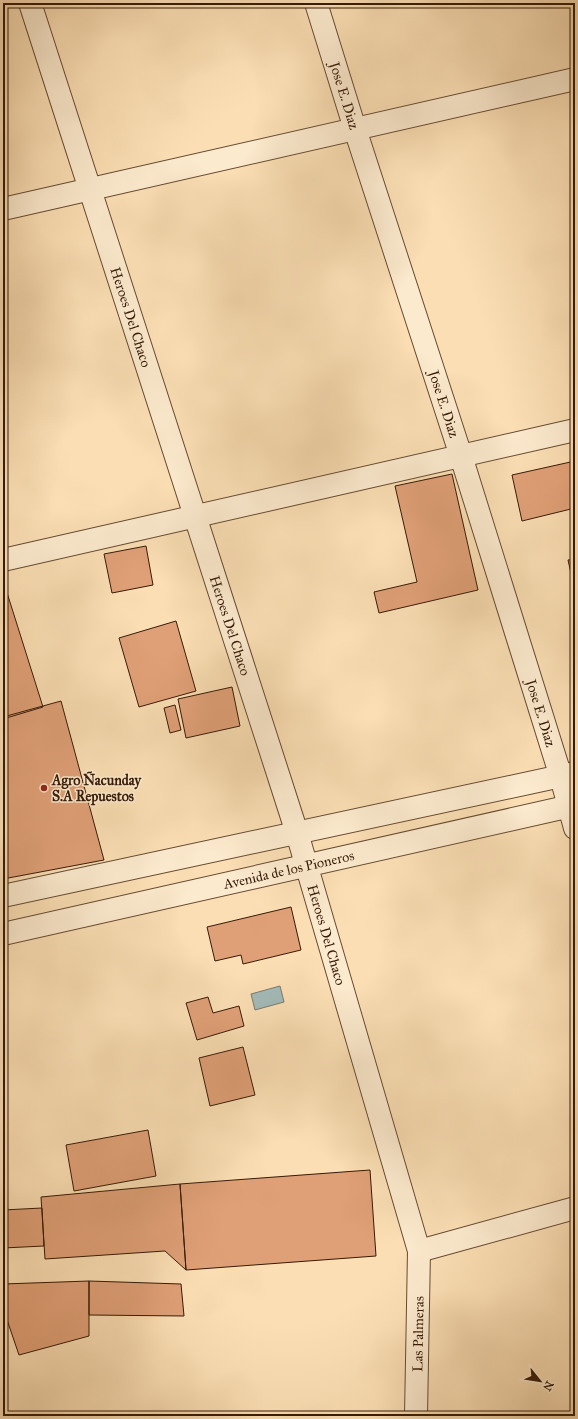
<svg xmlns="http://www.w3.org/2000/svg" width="578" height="1419" font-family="'IM FELL Great Primer',serif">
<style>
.water{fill:#a3bab8;stroke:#777a71}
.building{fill:#e0a077;stroke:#361a07}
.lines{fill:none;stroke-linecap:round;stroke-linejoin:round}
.street-casing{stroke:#674b32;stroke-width:24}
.street{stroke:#fceace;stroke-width:22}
.poi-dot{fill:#8f2418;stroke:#fceace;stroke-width:1.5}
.labels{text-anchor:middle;stroke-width:3;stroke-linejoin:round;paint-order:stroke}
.street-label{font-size:14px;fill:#361a07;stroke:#fceace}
.poi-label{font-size:14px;font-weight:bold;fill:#361a07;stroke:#fceace;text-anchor:start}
</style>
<rect width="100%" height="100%" fill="#fbdeb4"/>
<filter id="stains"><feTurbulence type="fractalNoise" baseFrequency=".005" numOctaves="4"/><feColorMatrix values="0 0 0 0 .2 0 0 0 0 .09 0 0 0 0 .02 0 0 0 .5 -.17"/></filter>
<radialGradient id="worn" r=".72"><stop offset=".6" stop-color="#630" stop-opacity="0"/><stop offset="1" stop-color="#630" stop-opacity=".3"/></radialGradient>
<!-- water -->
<path class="water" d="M 280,986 L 284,1002 L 255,1010 L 251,994 Z"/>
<!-- building -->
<path class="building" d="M 575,461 L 575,508 L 522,521 L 512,475 Z
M 452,474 L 478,590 L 379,613 L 374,592 L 417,582 L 395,486 Z
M 146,546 L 153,585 L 112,593 L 104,554 Z
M 575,559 L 575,591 L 568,560 Z
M 3,580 L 43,707 L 3,719 Z
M 176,621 L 196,691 L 139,707 L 119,638 Z
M 232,687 L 240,726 L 186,738 L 178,699 Z
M 61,701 L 104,860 L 3,879 L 3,717 Z
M 175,705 L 181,730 L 170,733 L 164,708 Z
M 291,907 L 301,950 L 243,964 L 241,955 L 215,961 L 207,927 Z
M 208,997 L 213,1013 L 239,1006 L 244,1026 L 197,1040 L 186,1003 Z
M 243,1047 L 255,1095 L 210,1106 L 199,1058 Z
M 148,1130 L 156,1176 L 74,1191 L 66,1145 Z
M 370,1170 L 376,1256 L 186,1270 L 180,1184 Z
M 180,1184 L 186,1270 L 165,1251 L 45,1259 L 41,1197 Z
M 42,1208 L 44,1246 L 3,1248 L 3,1210 Z
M 89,1281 L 89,1336 L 19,1355 L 3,1308 L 3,1284 Z
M 89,1281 L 181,1284 L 184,1316 L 89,1315 Z"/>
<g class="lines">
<defs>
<g id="street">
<path id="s1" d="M 30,3 L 297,833 L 419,1251 L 416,1416"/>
<path id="s2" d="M 316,3 L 355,129 L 461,456 L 561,777 L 575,828"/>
<path d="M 3,209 L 575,79"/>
<path d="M 3,560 L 575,430"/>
<path d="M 3,896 L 575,773"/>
<path id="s3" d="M 3,934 L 575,805"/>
<path d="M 419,1251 L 575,1208"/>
</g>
</defs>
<!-- street casing -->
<use href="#street" class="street-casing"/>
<!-- street -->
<use href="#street" class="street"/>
</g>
<!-- markers -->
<circle class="poi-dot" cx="44" cy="788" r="4"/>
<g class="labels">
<!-- street labels -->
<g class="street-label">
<text dy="5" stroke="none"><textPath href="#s2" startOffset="97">Jose E. Diaz</textPath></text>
<text dy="5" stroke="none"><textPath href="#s1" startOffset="330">Heroes Del Chaco</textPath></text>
<text dy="5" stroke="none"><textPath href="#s2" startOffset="421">Jose E. Diaz</textPath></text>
<text dy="5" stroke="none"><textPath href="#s1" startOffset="654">Heroes Del Chaco</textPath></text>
<text dy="5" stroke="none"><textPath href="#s2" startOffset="745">Jose E. Diaz</textPath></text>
<text dy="5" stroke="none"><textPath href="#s3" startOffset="293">Avenida de los Pioneros</textPath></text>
<text dy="5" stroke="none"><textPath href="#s1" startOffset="978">Heroes Del Chaco</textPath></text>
<text transform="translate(418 1334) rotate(-89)" y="5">Las Palmeras</text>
</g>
<!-- poi labels -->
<g class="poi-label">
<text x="52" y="785">Agro Ñacunday<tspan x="52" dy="16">S.A Repuestos</tspan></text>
</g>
</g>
<!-- margin -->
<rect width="578" height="1419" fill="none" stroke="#fbdeb4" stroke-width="16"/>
<rect x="4" y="4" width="570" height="1411" fill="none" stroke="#361a07" stroke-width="2"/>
<rect x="8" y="8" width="562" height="1403" fill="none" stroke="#361a07"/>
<!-- north arrow -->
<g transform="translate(540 1381) rotate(120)" stroke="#fceace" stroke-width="3" paint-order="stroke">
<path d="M0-3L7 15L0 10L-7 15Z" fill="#361a07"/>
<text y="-6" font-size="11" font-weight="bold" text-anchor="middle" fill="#361a07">N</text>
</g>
<rect width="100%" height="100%" filter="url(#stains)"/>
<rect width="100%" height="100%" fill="url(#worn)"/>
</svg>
